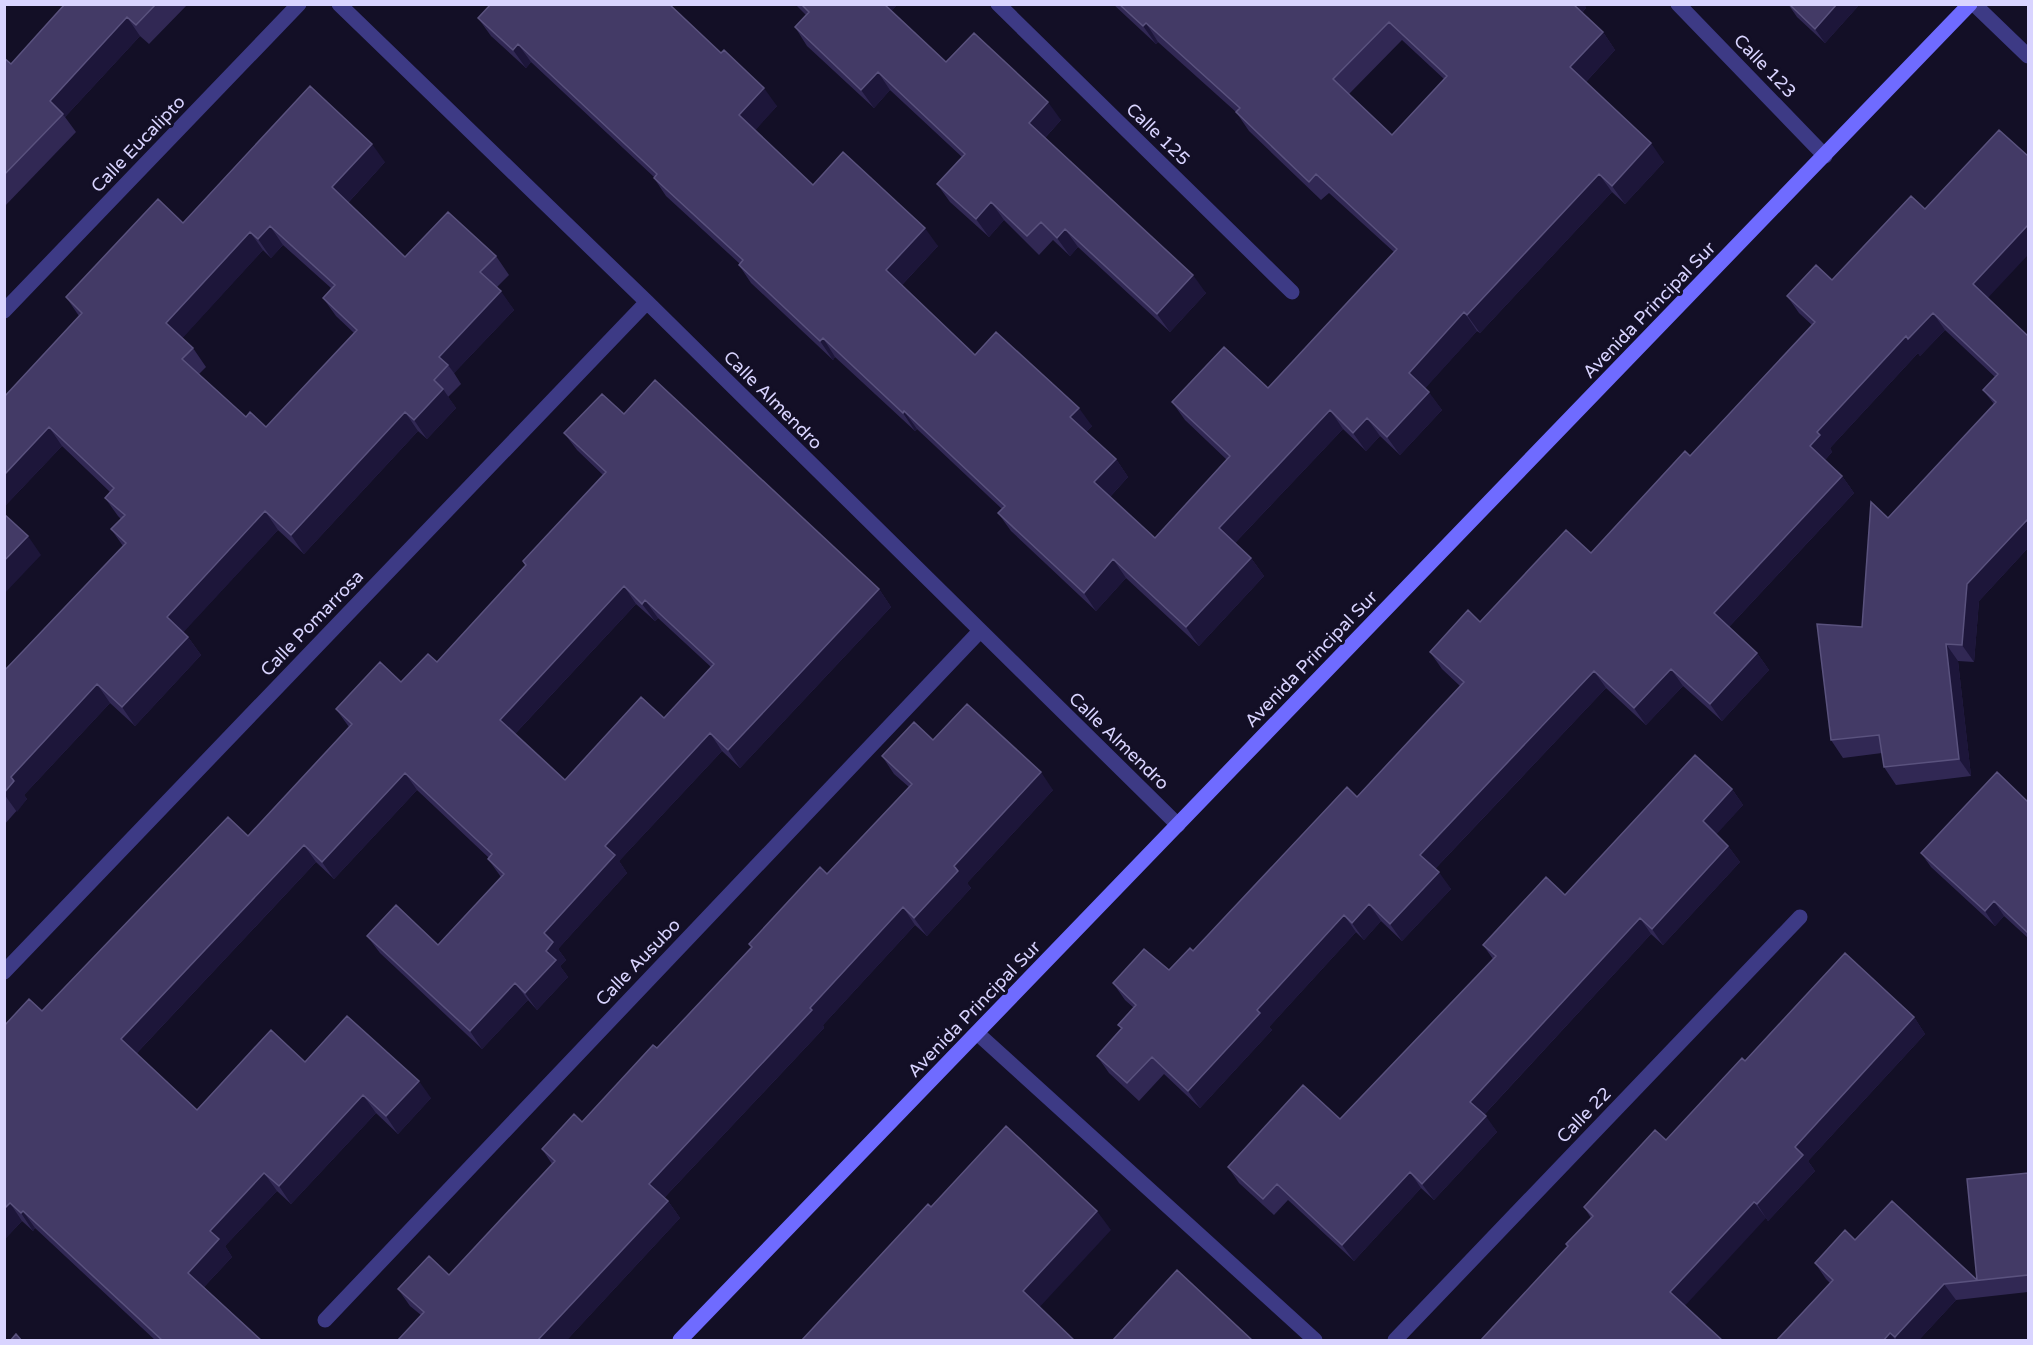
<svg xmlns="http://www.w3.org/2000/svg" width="2033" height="1345" font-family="'Varela Round',sans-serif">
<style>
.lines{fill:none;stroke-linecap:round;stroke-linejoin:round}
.street{stroke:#3d3a85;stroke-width:15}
.secondary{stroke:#6f6bff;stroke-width:15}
.wall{fill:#312854;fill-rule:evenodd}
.shaded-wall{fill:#1d163a}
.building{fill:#433a66;stroke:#5a527e;stroke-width:1.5;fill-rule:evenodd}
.labels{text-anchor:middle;stroke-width:6;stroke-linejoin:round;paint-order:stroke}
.street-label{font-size:18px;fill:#d9d4ff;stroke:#130f26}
</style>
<rect width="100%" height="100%" fill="#130f26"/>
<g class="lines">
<!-- street -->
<path class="street" d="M 339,4 L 647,302 L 1178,825
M 998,4 L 1292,292
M 1678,4 L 1825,156
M 1974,4 L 2028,56
M 4,311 L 299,4
M 4,972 L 647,302
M 977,1033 L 1315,1340
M 325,1320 L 980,631
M 1395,1340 L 1800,917"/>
<!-- secondary -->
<path class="secondary" d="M 680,1340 L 1970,4"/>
</g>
<!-- wall -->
<path class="wall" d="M 65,4 L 188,4 L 149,44 L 140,36 L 65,117 L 76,132 L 4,207 L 4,58 L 11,64 Z
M 795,4 L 898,4 L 891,11 L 946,62 L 1061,120 L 1045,138 L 1206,293 L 1170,332 L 1078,247 L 1070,256 L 1053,240 L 1039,255 L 1004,220 L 989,237 L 950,202 L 937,184 L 962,157 L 890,90 L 874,108 L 807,46 L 795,27 L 806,15 Z
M 1113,4 L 1584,4 L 1586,8 L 1582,13 L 1603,32 L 1615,50 L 1586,82 L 1664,162 L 1625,204 L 1612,192 L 1480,333 L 1477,331 L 1425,388 L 1442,410 L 1400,455 L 1380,436 L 1366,451 L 1343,429 L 1235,543 L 1251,558 L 1264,576 L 1199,646 L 1126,578 L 1096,611 L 1011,531 L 998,513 L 1002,509 L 917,429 L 915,431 L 835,357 L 833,360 L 751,283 L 739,265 L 740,264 L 666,196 L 654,178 L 654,177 L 531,62 L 526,68 L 491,36 L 478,18 L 777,106 L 755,130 L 813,185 L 938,246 L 902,285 L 975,355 L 1092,426 L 1086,432 L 1116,459 L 1128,477 L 1110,497 L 1155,538 L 1227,460 L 1185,420 L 1172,402 L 1268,388 L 1394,252 L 1329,193 L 1321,200 L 1249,131 L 1236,112 L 1158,42 L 1156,44 ZM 1402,40 L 1444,79 L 1392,135 L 1349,94 Z
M 1788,4 L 1860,4 L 1825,43 L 1797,17 Z
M 385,162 L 348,203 L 405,257 L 496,256 L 509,275 L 497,287 L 514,310 L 454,373 L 461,384 L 448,397 L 456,408 L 427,439 L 418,431 L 304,554 L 278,530 L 183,632 L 188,637 L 201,655 L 135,726 L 110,703 L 24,795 L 27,799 L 4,825 L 4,671 L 123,546 L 111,529 L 121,519 L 118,516 L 105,498 L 110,492 L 62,446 L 4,507 L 4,397 L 79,316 L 66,297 L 183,223 ZM 283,245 L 331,288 L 323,298 L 336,316 L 354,333 L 266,427 L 246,417 L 199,374 L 206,367 L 193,348 L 182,338 L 263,250 L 271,258 Z
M 1832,280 L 1988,298 L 2028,336 L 2028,548 L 1979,601 L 1974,662 L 1958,661 L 1971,776 L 1896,785 L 1884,767 L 1882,753 L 1843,758 L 1831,740 L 1862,627 L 1888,518 L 1994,404 L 1983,390 L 1995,377 L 1945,330 L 1920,356 L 1918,353 L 1830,448 L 1832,452 L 1825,460 L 1842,476 L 1854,493 L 1729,627 L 1757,653 L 1769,670 L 1722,721 L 1683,686 L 1646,725 L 1606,688 L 1435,869 L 1451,889 L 1402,941 L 1381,921 L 1364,940 L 1356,932 L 1269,1027 L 1272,1030 L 1200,1108 L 1164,1074 L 1139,1101 L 1109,1073 L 1097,1056 L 1121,1029 L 1118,1025 L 1134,1008 L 1125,1000 L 1113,983 L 1169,970 L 1193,951 L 1357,797 L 1460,686 L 1442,669 L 1430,652 L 1591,553 L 1690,456 L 1812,325 L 1799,313 L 1787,296 Z
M 624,414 L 879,589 L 891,607 L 740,768 L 722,751 L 619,861 L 627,873 L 558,949 L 566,960 L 560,966 L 568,977 L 537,1010 L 528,1000 L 482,1049 L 380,953 L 367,936 L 438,945 L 501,877 L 488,859 L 489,858 L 417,790 L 334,879 L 316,862 L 136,1054 L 197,1110 L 305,1062 L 431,1098 L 398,1134 L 376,1113 L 291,1204 L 277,1191 L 225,1246 L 232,1257 L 204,1287 L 262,1341 L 156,1341 L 35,1228 L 33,1231 L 22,1221 L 4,1240 L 4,1026 L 42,1011 L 248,836 L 349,727 L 336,709 L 401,682 L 437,662 L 526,566 L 523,561 L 603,475 L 577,450 L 564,433 ZM 636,604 L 655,621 L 658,618 L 711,667 L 664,718 L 565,780 L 515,734 Z
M 933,740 L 1053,790 L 967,883 L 971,888 L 927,936 L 915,925 L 823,1025 L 824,1028 L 664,1198 L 668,1201 L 680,1218 L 566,1341 L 397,1341 L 421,1315 L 410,1306 L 398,1289 L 449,1275 L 552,1164 L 542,1149 L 582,1122 L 657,1048 L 751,947 L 749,944 L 827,874 L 909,787 L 894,774 L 882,756 Z
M 1732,789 L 1743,805 L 1716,834 L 1728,846 L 1740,862 L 1663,945 L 1651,934 L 1484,1115 L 1497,1132 L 1434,1200 L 1421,1188 L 1354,1261 L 1288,1200 L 1274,1215 L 1239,1183 L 1228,1167 L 1340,1119 L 1493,959 L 1483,945 L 1565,895 Z
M 2028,802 L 2028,938 L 2004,916 L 1995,926 L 1931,867 L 1921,853 Z
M 1914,1017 L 1925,1034 L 1808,1161 L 1815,1171 L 1768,1221 L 1766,1218 L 1567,1247 L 1566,1244 L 1591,1218 L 1584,1207 L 1666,1140 L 1745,1061 Z
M 2028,1173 L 2028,1292 L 1956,1300 L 1918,1341 L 1776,1341 L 1830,1283 L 1826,1279 L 1815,1263 L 1855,1240 L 1977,1280 Z"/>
<!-- shaded-wall -->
<path class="shaded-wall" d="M 881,4 L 898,4 L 888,15 Z
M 1571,4 L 1584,4 L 1586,8 L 1579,16 Z
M 1837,4 L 1860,4 L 1825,43 L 1815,29 Z
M 127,17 L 140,36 L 65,117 L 50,101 Z
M 1146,23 L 1158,42 L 1156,44 L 1143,26 Z
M 1603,32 L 1615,50 L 1583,85 L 1570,67 Z
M 518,44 L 531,62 L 526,68 L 513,50 Z
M 878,72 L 890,90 L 874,108 L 861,90 Z
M 764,88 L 777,106 L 752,134 L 739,115 Z
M 1048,102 L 1061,120 L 1042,141 L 1029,123 Z
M 1651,143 L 1664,162 L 1625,204 L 1612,186 Z
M 372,144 L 385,162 L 345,206 L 332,187 Z
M 1599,174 L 1612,192 L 1480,333 L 1467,315 Z
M 991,202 L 1004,220 L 989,237 L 976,219 Z
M 2028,225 L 2028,255 L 1985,301 L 1973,284 Z
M 270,226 L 283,245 L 271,258 L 258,239 Z
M 925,228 L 938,246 L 899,288 L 886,270 Z
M 1065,229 L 1078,247 L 1070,256 L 1057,238 Z
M 250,232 L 263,250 L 179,342 L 166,323 Z
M 1193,275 L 1206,293 L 1170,332 L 1157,314 Z
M 501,291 L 514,310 L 454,373 L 448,365 L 439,357 Z
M 1464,312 L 1477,331 L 1422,392 L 1409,373 Z
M 1933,313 L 1945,330 L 1920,356 L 1908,339 Z
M 1906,336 L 1918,353 L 1830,448 L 1832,452 L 1822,463 L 1810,446 L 1817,432 Z
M 823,338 L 835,357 L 833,360 L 820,341 Z
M 443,389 L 456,408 L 427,439 L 414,420 Z
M 1429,392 L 1442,410 L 1400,455 L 1387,437 Z
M 1079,408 L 1092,426 L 1083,435 L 1070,417 Z
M 1330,410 L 1343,429 L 1232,546 L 1219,528 Z
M 904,411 L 917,429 L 915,431 L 903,413 Z
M 405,412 L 418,431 L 304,554 L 291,535 Z
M 1367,418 L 1380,436 L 1366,451 L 1353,433 Z
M 49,427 L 62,446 L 4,507 L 4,475 Z
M 1116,459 L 1128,477 L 1107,500 L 1094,482 Z
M 1842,476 L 1854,493 L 1726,630 L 1714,613 Z
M 265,511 L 278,530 L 180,636 L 167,617 Z
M 2027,520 L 2028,523 L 2028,548 L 1979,601 L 1974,662 L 1962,645 L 1967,584 Z
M 28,536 L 41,555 L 4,594 L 4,561 Z
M 1251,558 L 1264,576 L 1199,646 L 1186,627 Z
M 1113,559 L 1126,578 L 1096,611 L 1084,593 Z
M 624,586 L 636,604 L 512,737 L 500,720 Z
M 879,589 L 891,607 L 740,768 L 728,750 Z
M 645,600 L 658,618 L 655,621 L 642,604 Z
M 188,637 L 201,655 L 135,726 L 122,707 Z
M 1946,644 L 1958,661 L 1971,776 L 1959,759 Z
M 1757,653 L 1769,670 L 1722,721 L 1710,704 Z
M 1671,669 L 1683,686 L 1646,725 L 1634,708 Z
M 1594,671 L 1606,688 L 1432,872 L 1420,855 Z
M 97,684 L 110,703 L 24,795 L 27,799 L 17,812 L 4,794 L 11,777 Z
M 710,733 L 722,751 L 619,861 L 627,873 L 558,949 L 566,960 L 560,966 L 568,977 L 537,1010 L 525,993 L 546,951 L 544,933 L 605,846 Z
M 1041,772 L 1053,790 L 967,883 L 971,888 L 927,936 L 914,918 L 954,866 Z
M 405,773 L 417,790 L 334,879 L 322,862 Z
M 1732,789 L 1743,805 L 1714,837 L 1703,821 Z
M 304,845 L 316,862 L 133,1057 L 121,1039 Z
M 1728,846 L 1740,862 L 1663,945 L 1652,929 Z
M 1439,872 L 1451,889 L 1402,941 L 1390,924 Z
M 1994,901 L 2004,916 L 1995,926 L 1985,911 Z
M 1369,904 L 1381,921 L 1364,940 L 1352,923 Z
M 903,907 L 915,925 L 823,1025 L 824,1028 L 661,1201 L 649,1184 Z
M 1344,915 L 1356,932 L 1269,1027 L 1272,1030 L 1200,1108 L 1188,1091 L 1257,1010 Z
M 1640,918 L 1651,934 L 1481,1118 L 1470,1102 Z
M 515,983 L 528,1000 L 482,1049 L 470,1031 Z
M 1914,1017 L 1925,1034 L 1808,1161 L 1815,1171 L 1768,1221 L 1757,1204 L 1795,1147 Z
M 419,1081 L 431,1098 L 398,1134 L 386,1116 Z
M 363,1095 L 376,1113 L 291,1204 L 279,1186 Z
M 1486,1116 L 1497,1132 L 1434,1200 L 1422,1184 Z
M 1410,1172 L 1421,1188 L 1354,1261 L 1342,1245 Z
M 264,1173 L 277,1191 L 225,1246 L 232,1257 L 201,1290 L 188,1273 L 210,1231 Z
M 668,1201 L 680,1218 L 566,1341 L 537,1341 Z
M 1754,1202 L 1766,1218 L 1682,1309 L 1670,1292 Z
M 10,1203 L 22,1221 L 4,1240 L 4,1209 Z
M 23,1211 L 35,1228 L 33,1231 L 21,1213 Z
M 1097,1211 L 1111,1230 L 1036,1311 L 1023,1291 Z
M 1944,1284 L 1956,1300 L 1918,1341 L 1897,1341 L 1895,1337 Z
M 1890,1333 L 1896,1341 L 1883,1341 Z"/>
<!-- building -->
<path class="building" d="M 65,4 L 156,4 L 136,25 L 127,17 L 50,101 L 63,114 L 4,175 L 4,58 L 11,64 Z
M 491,4 L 669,4 L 721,53 L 724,50 L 764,88 L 739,115 L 813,185 L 843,152 L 925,228 L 886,270 L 975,355 L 996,332 L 1079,408 L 1070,417 L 1116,459 L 1094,482 L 1155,538 L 1230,456 L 1172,402 L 1224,347 L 1268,388 L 1397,249 L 1316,174 L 1309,182 L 1236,112 L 1240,108 L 1146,23 L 1143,26 L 1119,4 L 1573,4 L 1603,32 L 1570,67 L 1651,143 L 1612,186 L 1599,174 L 1467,315 L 1464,312 L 1409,373 L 1429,392 L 1387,437 L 1367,418 L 1353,433 L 1330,410 L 1219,528 L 1251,558 L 1186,627 L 1113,559 L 1084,593 L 998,513 L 1005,506 L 904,411 L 903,413 L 823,338 L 820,341 L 739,265 L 743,260 L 654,178 L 657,174 L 518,44 L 513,50 L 478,18 ZM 1389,22 L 1447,76 L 1392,135 L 1333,79 Z
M 801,4 L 884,4 L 946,62 L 974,33 L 1048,102 L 1029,123 L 1193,275 L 1157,314 L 1065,229 L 1057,238 L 1041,222 L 1027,236 L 991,202 L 976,219 L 937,184 L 965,154 L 878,72 L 861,90 L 795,27 L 809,12 Z
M 1789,4 L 1837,4 L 1815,29 Z
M 310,86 L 372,144 L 332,187 L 405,257 L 448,212 L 496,256 L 480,272 L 501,291 L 439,357 L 448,365 L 434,380 L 443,389 L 414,420 L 405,412 L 291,535 L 265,511 L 167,617 L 188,637 L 122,707 L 97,684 L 11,777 L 14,781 L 4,793 L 4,671 L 126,543 L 111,529 L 125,515 L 105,498 L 114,488 L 49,427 L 4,475 L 4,397 L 82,313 L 66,297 L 158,199 L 183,223 ZM 270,226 L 335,285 L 323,298 L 357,330 L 266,427 L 250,412 L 246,417 L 182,359 L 193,348 L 166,323 L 250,232 L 258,239 Z
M 1999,130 L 2028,156 L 2028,225 L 1973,284 L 2028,336 L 2028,522 L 2027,520 L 1967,584 L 1962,645 L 1946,644 L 1959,759 L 1884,767 L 1879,735 L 1831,740 L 1817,624 L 1862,627 L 1871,502 L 1888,518 L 1996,402 L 1983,390 L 1998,374 L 1933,313 L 1908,339 L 1906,336 L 1817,432 L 1820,435 L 1810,446 L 1842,476 L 1714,613 L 1757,653 L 1710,704 L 1671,669 L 1634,708 L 1594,671 L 1420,855 L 1439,872 L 1390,924 L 1369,904 L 1352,923 L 1344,915 L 1257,1010 L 1260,1013 L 1188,1091 L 1152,1057 L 1127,1083 L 1097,1056 L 1122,1028 L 1118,1025 L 1136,1005 L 1113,983 L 1144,949 L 1169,970 L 1190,948 L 1193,951 L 1347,787 L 1357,797 L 1464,682 L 1430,652 L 1468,610 L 1480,622 L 1566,530 L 1591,553 L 1685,451 L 1690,456 L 1815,322 L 1787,296 L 1816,265 L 1832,280 L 1911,196 L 1925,209 Z
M 655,380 L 879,589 L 728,750 L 710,733 L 605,846 L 615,855 L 544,933 L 553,942 L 546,951 L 556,960 L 525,993 L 515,983 L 470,1031 L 367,936 L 396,905 L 438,945 L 504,874 L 488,859 L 492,854 L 405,773 L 322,862 L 304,845 L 121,1039 L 197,1110 L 271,1030 L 305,1062 L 347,1016 L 419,1081 L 386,1116 L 363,1095 L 279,1186 L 264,1173 L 210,1231 L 219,1239 L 188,1273 L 262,1341 L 163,1341 L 23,1211 L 21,1213 L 10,1203 L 4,1209 L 4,1026 L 29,999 L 42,1011 L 228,817 L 248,836 L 352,724 L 336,709 L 380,662 L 401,682 L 428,654 L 437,662 L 526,565 L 523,561 L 606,472 L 564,433 L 602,394 L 624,414 ZM 624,586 L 642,604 L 645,600 L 714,664 L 664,718 L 641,697 L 565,780 L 500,720 Z
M 4,514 L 28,536 L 4,561 Z
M 967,704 L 1041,772 L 954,866 L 958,871 L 914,918 L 903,907 L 810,1008 L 812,1010 L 649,1184 L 668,1201 L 537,1341 L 397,1341 L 424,1312 L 398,1289 L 429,1256 L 449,1275 L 555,1161 L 542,1149 L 574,1114 L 582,1122 L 653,1045 L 657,1048 L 752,947 L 749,944 L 820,867 L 827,874 L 912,784 L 882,756 L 914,722 L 933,740 Z
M 1695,755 L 1732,789 L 1703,821 L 1728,846 L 1652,929 L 1640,918 L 1470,1102 L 1486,1116 L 1422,1184 L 1410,1172 L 1342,1245 L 1277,1184 L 1263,1199 L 1228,1167 L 1303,1085 L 1340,1119 L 1496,956 L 1483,945 L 1546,877 L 1565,895 Z
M 1997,772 L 2028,802 L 2028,933 L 1994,901 L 1985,911 L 1921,853 Z
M 1845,953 L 1914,1017 L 1795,1147 L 1803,1155 L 1757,1204 L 1754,1202 L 1670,1292 L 1723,1341 L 1480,1341 L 1568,1246 L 1566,1244 L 1593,1216 L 1584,1207 L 1655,1130 L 1666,1140 L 1742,1058 L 1745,1061 Z
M 1006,1126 L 1097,1211 L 1023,1291 L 1075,1341 L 801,1341 L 928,1204 L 931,1207 Z
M 2028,1173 L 2028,1275 L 1944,1284 L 1895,1337 L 1890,1333 L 1883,1341 L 1776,1341 L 1833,1280 L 1815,1263 L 1845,1230 L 1855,1240 L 1892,1201 L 1977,1280 L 1967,1179 Z
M 1177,1270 L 1253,1341 L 1112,1341 Z
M 16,1334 L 22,1341 L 10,1341 Z"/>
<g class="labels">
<!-- street labels -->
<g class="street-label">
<text transform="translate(1765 66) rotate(46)" y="6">Calle 123</text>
<text transform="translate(1158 134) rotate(44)" y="6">Calle 125</text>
<text transform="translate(138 144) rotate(-46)" y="6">Calle Eucalipto</text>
<text transform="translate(1649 310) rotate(-46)" y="6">Avenida Principal Sur</text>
<text transform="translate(773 400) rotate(45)" y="6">Calle Almendro</text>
<text transform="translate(312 623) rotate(-46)" y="6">Calle Pomarrosa</text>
<text transform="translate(1311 659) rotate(-46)" y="6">Avenida Principal Sur</text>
<text transform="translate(1119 741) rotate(44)" y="6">Calle Almendro</text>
<text transform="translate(638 962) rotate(-46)" y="6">Calle Ausubo</text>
<text transform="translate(974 1009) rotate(-46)" y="6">Avenida Principal Sur</text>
<text transform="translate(1584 1115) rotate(-46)" y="6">Calle 22</text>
</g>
</g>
<!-- border -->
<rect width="2033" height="1345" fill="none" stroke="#d9d4ff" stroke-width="12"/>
</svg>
